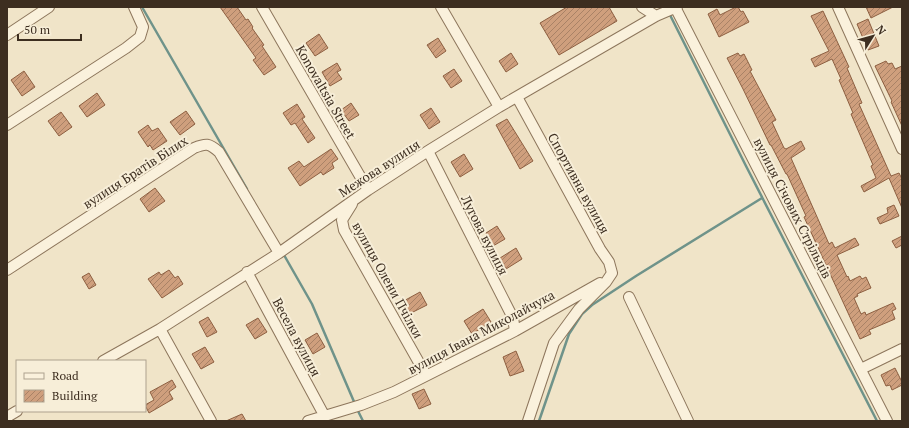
<svg xmlns="http://www.w3.org/2000/svg" width="909" height="428" font-family="'PT Serif',serif">
<style>
.lines{fill:none;stroke-linecap:round;stroke-linejoin:round}
.stream{stroke:#6f938a;stroke-width:2.5}
.building{fill:url(#building-hatch);stroke:#8d5f41}
.minor-casing{stroke:#8d765c;stroke-width:12}
.minor{stroke:#faf1dc;stroke-width:10}
.labels{text-anchor:middle;stroke-width:4;stroke-linejoin:round;paint-order:stroke}
.street-label{font-size:13px;fill:#3d2e20;stroke:#f7eed8}
</style>
<defs>
<pattern id="building-hatch" width="6" height="6" patternUnits="userSpaceOnUse"><rect width="6" height="6" fill="#cf9f7d"/><path d="M-1 1l2-2M0 6l6-6M5 7l2-2" fill="none" stroke="#a98266"/></pattern>
</defs>
<rect width="100%" height="100%" fill="#f0e4c8"/>
<g class="lines">
<!-- stream -->
<path class="stream" d="M 142,7 L 247,189
M 670,15 L 746,166 L 877,421
M 284,255 L 312,304 L 355,404
M 357,409 L 363,421
M 539,421 L 569,334 L 582,314 L 592,305 L 636,276 L 762,198"/>
</g>
<!-- building -->
<path class="building" d="M 220,7 L 237,7 L 246,20 L 248,19 L 253,27 L 252,28 L 264,45 L 262,46 L 276,67 L 264,75 L 253,60 L 256,58 Z
M 567,7 L 609,7 L 617,21 L 559,55 L 540,23 Z
M 736,7 L 738,7 L 741,12 L 743,11 L 749,22 L 719,37 L 708,14 L 717,9 L 720,15 Z
M 866,7 L 893,7 L 871,18 Z
M 823,11 L 849,67 L 847,68 L 862,103 L 859,104 L 891,176 L 899,173 L 902,179 L 902,208 L 889,178 L 864,192 L 861,186 L 876,178 L 871,166 L 873,165 L 851,114 L 853,113 L 839,80 L 841,79 L 832,59 L 815,67 L 811,59 L 829,51 L 811,16 Z
M 868,19 L 879,46 L 868,50 L 857,24 Z
M 319,34 L 328,48 L 315,56 L 306,43 Z
M 438,38 L 446,51 L 436,58 L 427,45 Z
M 511,53 L 518,64 L 506,72 L 499,61 Z
M 738,53 L 740,56 L 744,54 L 752,70 L 750,71 L 776,120 L 772,122 L 784,148 L 786,149 L 801,141 L 805,149 L 791,158 L 829,244 L 832,242 L 835,248 L 855,238 L 859,245 L 837,255 L 847,277 L 848,276 L 850,281 L 860,276 L 862,279 L 866,277 L 871,288 L 857,294 L 858,296 L 854,298 L 861,314 L 865,312 L 866,315 L 893,303 L 896,309 L 892,311 L 895,319 L 869,330 L 871,334 L 860,339 L 804,217 L 806,216 L 787,174 L 786,174 L 771,145 L 770,145 L 743,89 L 727,58 Z
M 886,61 L 888,64 L 892,63 L 895,69 L 902,66 L 902,126 L 891,102 L 892,101 L 875,66 Z
M 337,63 L 341,70 L 337,72 L 342,79 L 330,86 L 322,72 Z
M 454,69 L 462,81 L 451,88 L 443,76 Z
M 24,71 L 35,87 L 22,96 L 11,80 Z
M 97,93 L 105,105 L 87,117 L 79,106 Z
M 351,103 L 359,115 L 349,121 L 341,110 Z
M 297,104 L 305,117 L 302,119 L 315,138 L 308,143 L 295,123 L 291,125 L 283,113 Z
M 431,108 L 440,122 L 429,129 L 420,115 Z
M 186,111 L 195,124 L 180,135 L 170,122 Z
M 61,112 L 72,127 L 59,136 L 48,121 Z
M 507,119 L 533,161 L 520,169 L 496,125 Z
M 148,125 L 152,131 L 158,128 L 167,141 L 153,150 L 150,145 L 148,147 L 138,132 Z
M 331,149 L 338,159 L 332,163 L 334,168 L 323,175 L 321,172 L 300,186 L 288,168 L 299,161 L 304,167 Z
M 464,154 L 473,169 L 460,177 L 451,162 Z
M 155,188 L 165,201 L 149,212 L 140,199 Z
M 894,205 L 899,216 L 880,224 L 877,218 L 888,213 L 887,208 Z
M 497,226 L 505,239 L 493,246 L 486,233 Z
M 902,236 L 902,245 L 896,248 L 892,241 Z
M 516,248 L 522,259 L 506,269 L 500,258 Z
M 169,270 L 175,278 L 178,276 L 183,284 L 162,298 L 148,279 L 159,272 L 161,275 Z
M 89,273 L 96,285 L 89,289 L 82,277 Z
M 420,292 L 427,305 L 407,315 L 400,303 Z
M 483,309 L 491,322 L 472,334 L 464,321 Z
M 208,317 L 217,332 L 207,337 L 199,322 Z
M 258,318 L 267,332 L 255,339 L 246,325 Z
M 317,333 L 325,347 L 313,354 L 305,340 Z
M 205,347 L 214,362 L 201,369 L 192,354 Z
M 516,351 L 524,371 L 510,376 L 503,357 Z
M 895,368 L 902,382 L 902,385 L 892,390 L 890,385 L 886,386 L 881,375 Z
M 172,380 L 176,387 L 169,392 L 173,399 L 149,413 L 145,405 L 154,400 L 150,392 Z
M 424,389 L 431,404 L 419,409 L 412,394 Z
M 242,414 L 246,421 L 226,421 Z"/>
<g class="lines">
<defs>
<path id="minor" d="M 262,7 L 368,190
M 441,7 L 499,107
M 642,7 L 656,16
M 675,7 L 887,421
M 838,7 L 902,149
M 7,35 L 49,7
M 517,97 L 600,249 L 609,262 L 612,273 L 606,282 L 579,309 L 554,343 L 528,421
M 7,125 L 126,48 L 140,37 L 143,27 L 134,7
M 428,151 L 513,318 L 515,331
M 352,204 L 342,220 L 344,230 L 426,375
M 7,270 L 194,148 C 206,143 209,143 219,152 L 279,253
M 247,272 L 324,415
M 629,297 L 688,421
M 160,329 L 211,421
M 103,361 L 160,329 L 279,253 L 368,190 L 428,151 L 499,107 L 656,16 L 677,7
M 861,369 L 902,349
M 7,417 L 17,411
M 308,421 L 361,405 L 394,392 L 515,331 L 600,283"/>
</defs>
<!-- minor casing -->
<use href="#minor" class="minor-casing"/>
<!-- minor -->
<use href="#minor" class="minor"/>
</g>
<g class="labels">
<!-- street labels -->
<g class="street-label">
<text transform="translate(326 92) rotate(60)" y="5">Konovaltsia Street</text>
<text transform="translate(379 168) rotate(-33)" y="5">Межова вулиця</text>
<text transform="translate(135 172) rotate(-33)" y="5">вулиця Братів Білих</text>
<text transform="translate(579 183) rotate(61)" y="5">Спортивна вулиця</text>
<text transform="translate(793 208) rotate(63)" y="5">вулиця Січових Стрільців</text>
<text transform="translate(485 235) rotate(63)" y="5">Лугова вулиця</text>
<text transform="translate(388 280) rotate(61)" y="5">вулиця Олени Пчілки</text>
<text transform="translate(481 332) rotate(-28)" y="5">вулиця Івана Миколайчука</text>
<text transform="translate(297 337) rotate(62)" y="5">Весела вулиця</text>
</g>
</g>
<!-- border -->
<rect width="909" height="428" fill="none" stroke="#3d2e20" stroke-width="16"/>
<!-- legend -->
<rect x="16" y="360" width="130" height="52" fill="#f7eed8" stroke="#ada18e"/>
<rect x="24" y="373" width="20" height="6" fill="#faf1dc" stroke="#ada18e"/>
<text x="52" y="380" font-size="12" fill="#3d2e20">Road</text>
<rect x="24" y="390" width="20" height="12" fill="url(#building-hatch)" stroke="#ada18e"/>
<text x="52" y="400" font-size="12" fill="#3d2e20">Building</text>
<!-- north arrow -->
<g transform="translate(873 36) rotate(53)" stroke="#f7eed8" stroke-width="3" paint-order="stroke">
<path d="M0-3L7 15L0 10L-7 15Z" fill="#3d2e20"/>
<text y="-6" font-size="11" font-weight="bold" text-anchor="middle" fill="#3d2e20">N</text>
</g>
<!-- scale -->
<path d="M18 34v6h63v-6" fill="none" stroke="#3d2e20" stroke-width="2"/>
<text x="24" y="34" font-size="12" fill="#3d2e20" stroke="#f7eed8" stroke-width="3" paint-order="stroke">50 m</text>
</svg>
